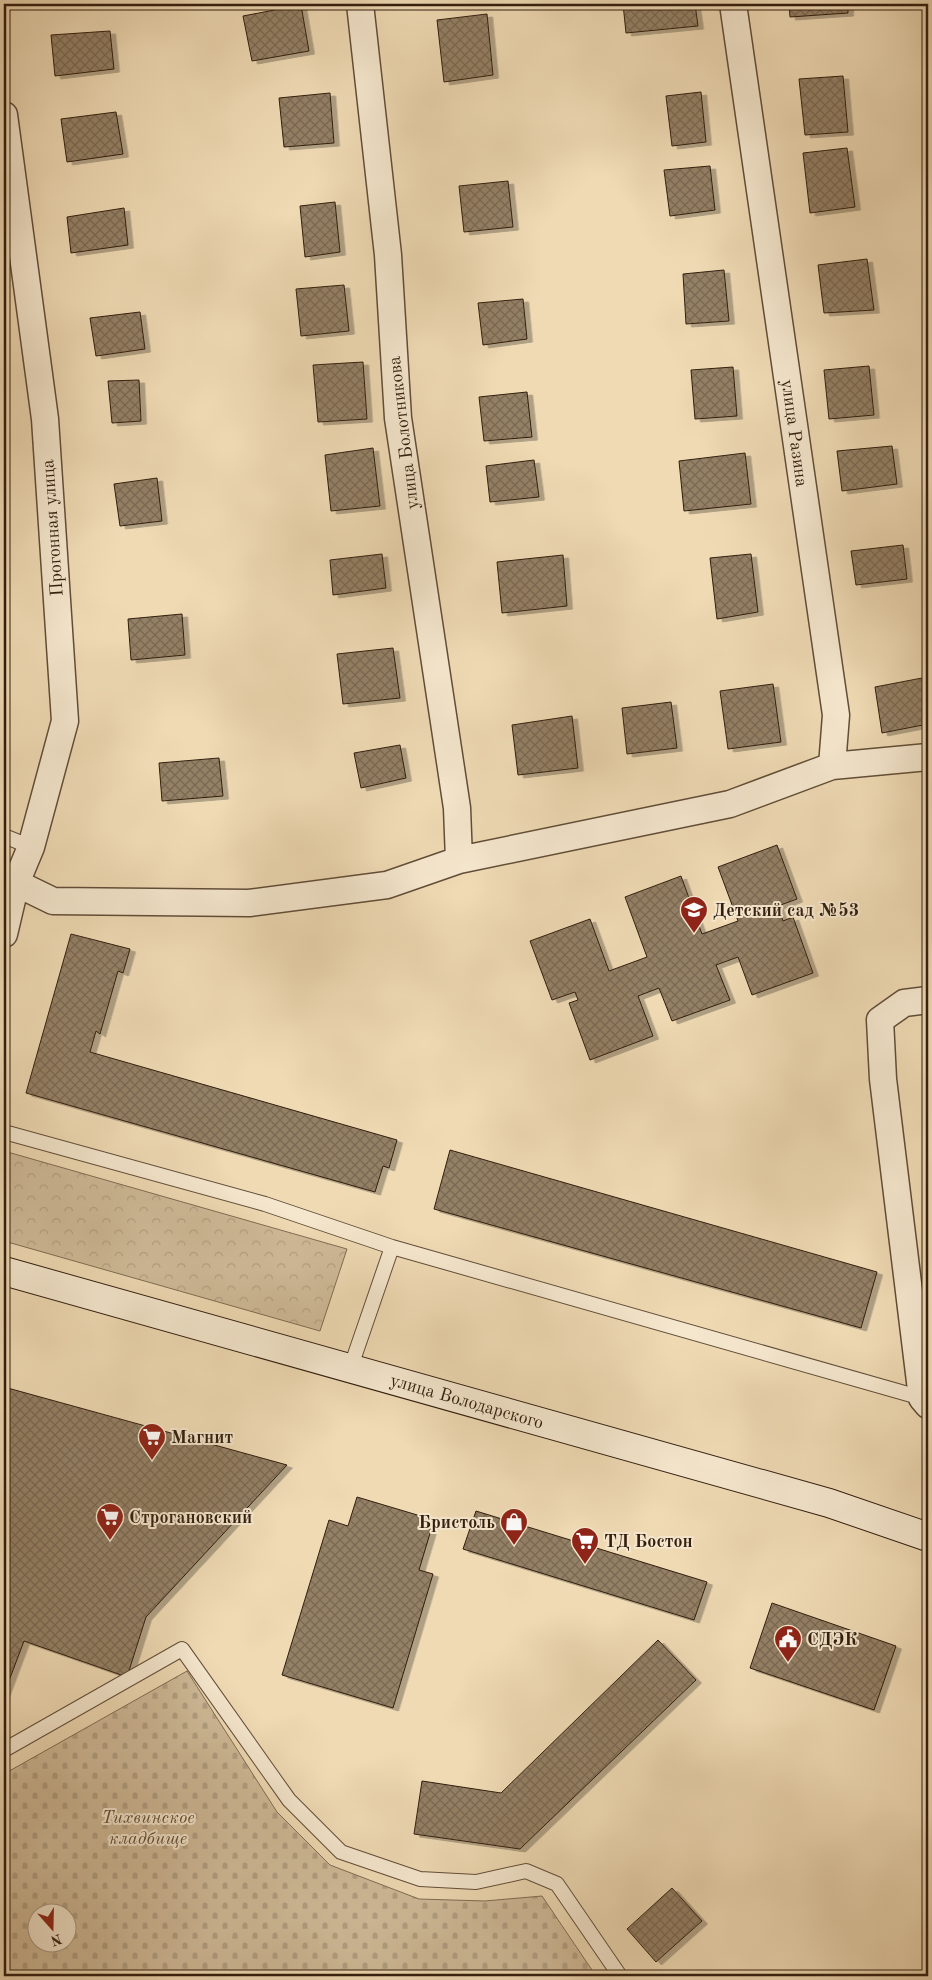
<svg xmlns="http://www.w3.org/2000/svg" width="932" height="1980" font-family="'Old Standard TT',serif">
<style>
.forest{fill:url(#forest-crowns);stroke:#806c54}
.cemetery{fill:url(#cemetery-stones);stroke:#806c54;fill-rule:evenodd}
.building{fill:url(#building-cross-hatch);stroke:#321e0f;filter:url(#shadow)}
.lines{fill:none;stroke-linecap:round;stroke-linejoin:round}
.service-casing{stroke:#614d38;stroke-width:16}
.minor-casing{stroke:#614d38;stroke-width:29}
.secondary-casing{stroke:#321e0f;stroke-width:30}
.service{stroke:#f5e7ce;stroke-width:14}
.minor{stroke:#f5e7ce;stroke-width:26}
.secondary{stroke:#f5e7ce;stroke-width:28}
.labels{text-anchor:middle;stroke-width:4;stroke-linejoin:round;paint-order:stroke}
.street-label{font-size:18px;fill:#321e0f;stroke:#f5e7ce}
.poi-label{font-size:18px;font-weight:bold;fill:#321e0f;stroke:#f5e7ce;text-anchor:start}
.park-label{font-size:18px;font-style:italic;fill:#614d38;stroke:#f5e7ce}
</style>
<defs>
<pattern id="forest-crowns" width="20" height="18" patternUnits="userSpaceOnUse" patternTransform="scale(1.25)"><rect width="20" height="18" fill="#cfba98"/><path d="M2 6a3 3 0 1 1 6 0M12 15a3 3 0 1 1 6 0" fill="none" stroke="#b29f82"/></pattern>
<pattern id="cemetery-stones" width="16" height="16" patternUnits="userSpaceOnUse" patternTransform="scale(1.25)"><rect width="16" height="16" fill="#cfba98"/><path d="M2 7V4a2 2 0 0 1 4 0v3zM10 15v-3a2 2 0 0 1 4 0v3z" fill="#b29f82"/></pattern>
<pattern id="building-cross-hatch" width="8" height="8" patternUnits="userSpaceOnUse" patternTransform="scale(1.25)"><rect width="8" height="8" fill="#948065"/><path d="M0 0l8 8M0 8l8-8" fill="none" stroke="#796852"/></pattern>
<filter id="shadow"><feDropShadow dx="5.5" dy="3" stdDeviation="0" flood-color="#0004"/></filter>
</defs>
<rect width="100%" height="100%" fill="#efdab4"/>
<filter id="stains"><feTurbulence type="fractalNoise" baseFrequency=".004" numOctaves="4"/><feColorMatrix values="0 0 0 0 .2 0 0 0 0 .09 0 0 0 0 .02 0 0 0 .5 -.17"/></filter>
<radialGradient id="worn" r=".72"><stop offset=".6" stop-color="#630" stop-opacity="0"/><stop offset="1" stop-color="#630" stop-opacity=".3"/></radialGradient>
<!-- forest -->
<path class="forest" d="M 4,1151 L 347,1249 L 320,1331 L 4,1241 Z"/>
<!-- cemetery -->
<path class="cemetery" d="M 187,1671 L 277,1812 L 330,1865 L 419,1899 L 485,1901 L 542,1896 L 596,1976 L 4,1976 L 4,1774 ZM 38,1912 L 68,1912 L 68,1942 L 38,1942 Z"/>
<!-- building -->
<path class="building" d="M 623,4 L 695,4 L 698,26 L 626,33 Z
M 789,4 L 848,4 L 848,13 L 790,17 Z
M 301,5 L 309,51 L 252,61 L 243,16 Z
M 487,14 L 493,75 L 444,82 L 437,20 Z
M 110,31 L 114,69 L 55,76 L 51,35 Z
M 843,76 L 848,132 L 805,135 L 799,79 Z
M 701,92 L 706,142 L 672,146 L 666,96 Z
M 330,93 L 334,143 L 284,147 L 279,98 Z
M 116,112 L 123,154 L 67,162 L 61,119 Z
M 847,148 L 855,207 L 810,213 L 803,153 Z
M 710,166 L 715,210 L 670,216 L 664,170 Z
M 508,181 L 513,227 L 464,232 L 459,186 Z
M 335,202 L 340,252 L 305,257 L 300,206 Z
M 124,208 L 128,245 L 71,253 L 67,217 Z
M 867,259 L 874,310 L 824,313 L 818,265 Z
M 724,270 L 729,321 L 686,324 L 683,274 Z
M 344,285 L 349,331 L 301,336 L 296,289 Z
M 523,299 L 527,339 L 483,345 L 478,303 Z
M 140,312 L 145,349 L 96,356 L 90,318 Z
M 363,362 L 367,419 L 318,422 L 313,365 Z
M 869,366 L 874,415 L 829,419 L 824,370 Z
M 733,367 L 737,416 L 695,419 L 691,370 Z
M 139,380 L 141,421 L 112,423 L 108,381 Z
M 527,392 L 532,437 L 484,441 L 479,397 Z
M 892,446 L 897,484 L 842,491 L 837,451 Z
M 373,448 L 380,506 L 331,511 L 325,455 Z
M 745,453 L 751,504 L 684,511 L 679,461 Z
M 534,460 L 539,497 L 490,502 L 486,466 Z
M 157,478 L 162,521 L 120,526 L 114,484 Z
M 903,545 L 907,579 L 856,585 L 851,551 Z
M 382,554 L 386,588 L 333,595 L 330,560 Z
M 751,554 L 758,612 L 717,619 L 710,558 Z
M 563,555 L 567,606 L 502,613 L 497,562 Z
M 182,614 L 185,655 L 131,660 L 128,619 Z
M 393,648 L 400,698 L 343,704 L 337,654 Z
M 922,678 L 928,724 L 882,733 L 875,687 Z
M 773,684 L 781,742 L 728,749 L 720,691 Z
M 671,702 L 677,748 L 627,754 L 622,708 Z
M 572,716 L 578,768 L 518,775 L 512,725 Z
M 400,745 L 406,778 L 361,788 L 354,753 Z
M 219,758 L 223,796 L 162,801 L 159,763 Z
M 777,845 L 797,899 L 778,906 L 783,921 L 793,917 L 813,973 L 752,995 L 738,957 L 716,965 L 730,1000 L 672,1021 L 659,988 L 638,996 L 653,1036 L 590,1060 L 569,1003 L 578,1000 L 575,992 L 552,1000 L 530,941 L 590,919 L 609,971 L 647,957 L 625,897 L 681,876 L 702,934 L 738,921 L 718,867 Z
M 71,934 L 130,949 L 123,973 L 118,971 L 100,1034 L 96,1031 L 90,1052 L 397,1140 L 389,1168 L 383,1166 L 375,1192 L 26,1093 Z
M 450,1150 L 877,1272 L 861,1328 L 434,1209 Z
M 4,1387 L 287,1465 L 146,1617 L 127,1677 L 24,1641 L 4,1694 Z
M 357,1497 L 434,1520 L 419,1570 L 433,1574 L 393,1708 L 282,1675 L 329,1520 L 348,1526 Z
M 476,1511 L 707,1582 L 694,1620 L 463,1549 Z
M 772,1603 L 896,1646 L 874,1710 L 750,1668 Z
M 658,1640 L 696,1680 L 520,1849 L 414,1834 L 422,1781 L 501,1793 Z
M 672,1888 L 702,1921 L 656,1962 L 627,1929 Z"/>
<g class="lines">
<defs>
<path id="service" d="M 4,836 L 31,847
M 4,1132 L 265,1204 L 392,1247 L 922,1398
M 350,1369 L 392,1247
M 4,1750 L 182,1649 L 289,1800 L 341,1852 L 420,1879 L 476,1882 L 526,1871 L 557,1884 L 620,1976"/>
<path id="minor" d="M 360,4 L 388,255 L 398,418 L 457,808 L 459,860
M 733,4 L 836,715 L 832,766
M 4,115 L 45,419 L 65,721 L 31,847 L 16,883 L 4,934
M 16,883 L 53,901 L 249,903 L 387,885 L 459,860 L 730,804 L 832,766 L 928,757
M 928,1000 L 904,1003 L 880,1020 L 883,1079 L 922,1398 L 928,1405"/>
<path id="secondary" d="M 4,1271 L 829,1503 L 928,1537"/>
</defs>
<!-- service casing -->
<use href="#service" class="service-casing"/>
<!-- minor casing -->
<use href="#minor" class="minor-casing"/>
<!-- secondary casing -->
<use href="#secondary" class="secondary-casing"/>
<!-- service -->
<use href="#service" class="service"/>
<!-- minor -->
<use href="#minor" class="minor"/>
<!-- secondary -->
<use href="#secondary" class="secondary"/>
</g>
<!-- icons -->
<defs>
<symbol id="school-pin" viewBox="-11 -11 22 30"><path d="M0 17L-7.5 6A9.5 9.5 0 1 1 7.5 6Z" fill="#8f2418" stroke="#f5e7ce"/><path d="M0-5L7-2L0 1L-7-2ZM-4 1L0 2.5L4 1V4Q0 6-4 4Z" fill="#fff"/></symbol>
<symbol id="supermarket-pin" viewBox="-11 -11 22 30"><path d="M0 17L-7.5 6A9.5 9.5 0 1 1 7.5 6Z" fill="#8f2418" stroke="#f5e7ce"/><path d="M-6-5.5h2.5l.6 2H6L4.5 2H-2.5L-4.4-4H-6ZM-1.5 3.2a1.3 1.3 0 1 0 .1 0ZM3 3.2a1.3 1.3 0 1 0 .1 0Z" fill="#fff"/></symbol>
<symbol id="shop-pin" viewBox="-11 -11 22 30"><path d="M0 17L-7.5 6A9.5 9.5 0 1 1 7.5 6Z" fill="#8f2418" stroke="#f5e7ce"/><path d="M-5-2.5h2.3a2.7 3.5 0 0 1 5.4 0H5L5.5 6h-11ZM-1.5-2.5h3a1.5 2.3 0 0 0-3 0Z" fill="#fff"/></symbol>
<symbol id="civic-pin" viewBox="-11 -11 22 30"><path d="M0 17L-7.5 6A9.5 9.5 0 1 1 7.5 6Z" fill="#8f2418" stroke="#f5e7ce"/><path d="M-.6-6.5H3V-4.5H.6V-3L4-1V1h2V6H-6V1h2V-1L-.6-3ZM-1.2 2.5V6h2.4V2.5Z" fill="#fff"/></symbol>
</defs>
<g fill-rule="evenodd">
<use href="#school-pin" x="678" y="894" width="32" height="43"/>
<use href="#supermarket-pin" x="136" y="1421" width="32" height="43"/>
<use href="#supermarket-pin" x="94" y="1501" width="32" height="43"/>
<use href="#shop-pin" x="498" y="1506" width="32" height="43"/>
<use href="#supermarket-pin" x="569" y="1525" width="32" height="43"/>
<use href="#civic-pin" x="772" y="1623" width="32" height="43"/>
</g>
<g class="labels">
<!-- street labels -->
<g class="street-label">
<text transform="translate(403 433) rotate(-97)" y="6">улица Болотникова</text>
<text transform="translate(795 433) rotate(82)" y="6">улица Разина</text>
<text transform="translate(52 528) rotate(-94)" y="6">Прогонная улица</text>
<text transform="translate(467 1401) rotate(16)" y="6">улица Володарского</text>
</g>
<!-- poi labels -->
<g class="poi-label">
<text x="713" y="916">Детский сад №53</text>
<text x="171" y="1443">Магнит</text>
<text x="129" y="1523">Строгановский</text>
<text x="495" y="1528" text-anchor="end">Бристоль</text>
<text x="604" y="1547">ТД Бостон</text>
<text x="807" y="1645">СДЭК</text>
</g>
<!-- park labels -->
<g class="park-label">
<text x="148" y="1823">Тихвинское<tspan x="148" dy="21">кладбище</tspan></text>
</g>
</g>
<!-- margin -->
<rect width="932" height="1980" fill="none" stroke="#efdab4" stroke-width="20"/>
<rect x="5" y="5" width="922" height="1970" fill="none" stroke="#321e0f" stroke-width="2.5"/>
<rect x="10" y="10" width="912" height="1960" fill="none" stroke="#321e0f"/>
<!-- north arrow -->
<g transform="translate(52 1928) rotate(160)"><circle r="24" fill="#f5e7ce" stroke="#a79782"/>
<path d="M0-4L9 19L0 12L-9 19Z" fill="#8f2418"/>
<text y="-8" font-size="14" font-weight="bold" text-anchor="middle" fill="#321e0f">N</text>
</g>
<rect width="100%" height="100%" filter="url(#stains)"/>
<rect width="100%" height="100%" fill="url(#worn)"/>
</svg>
